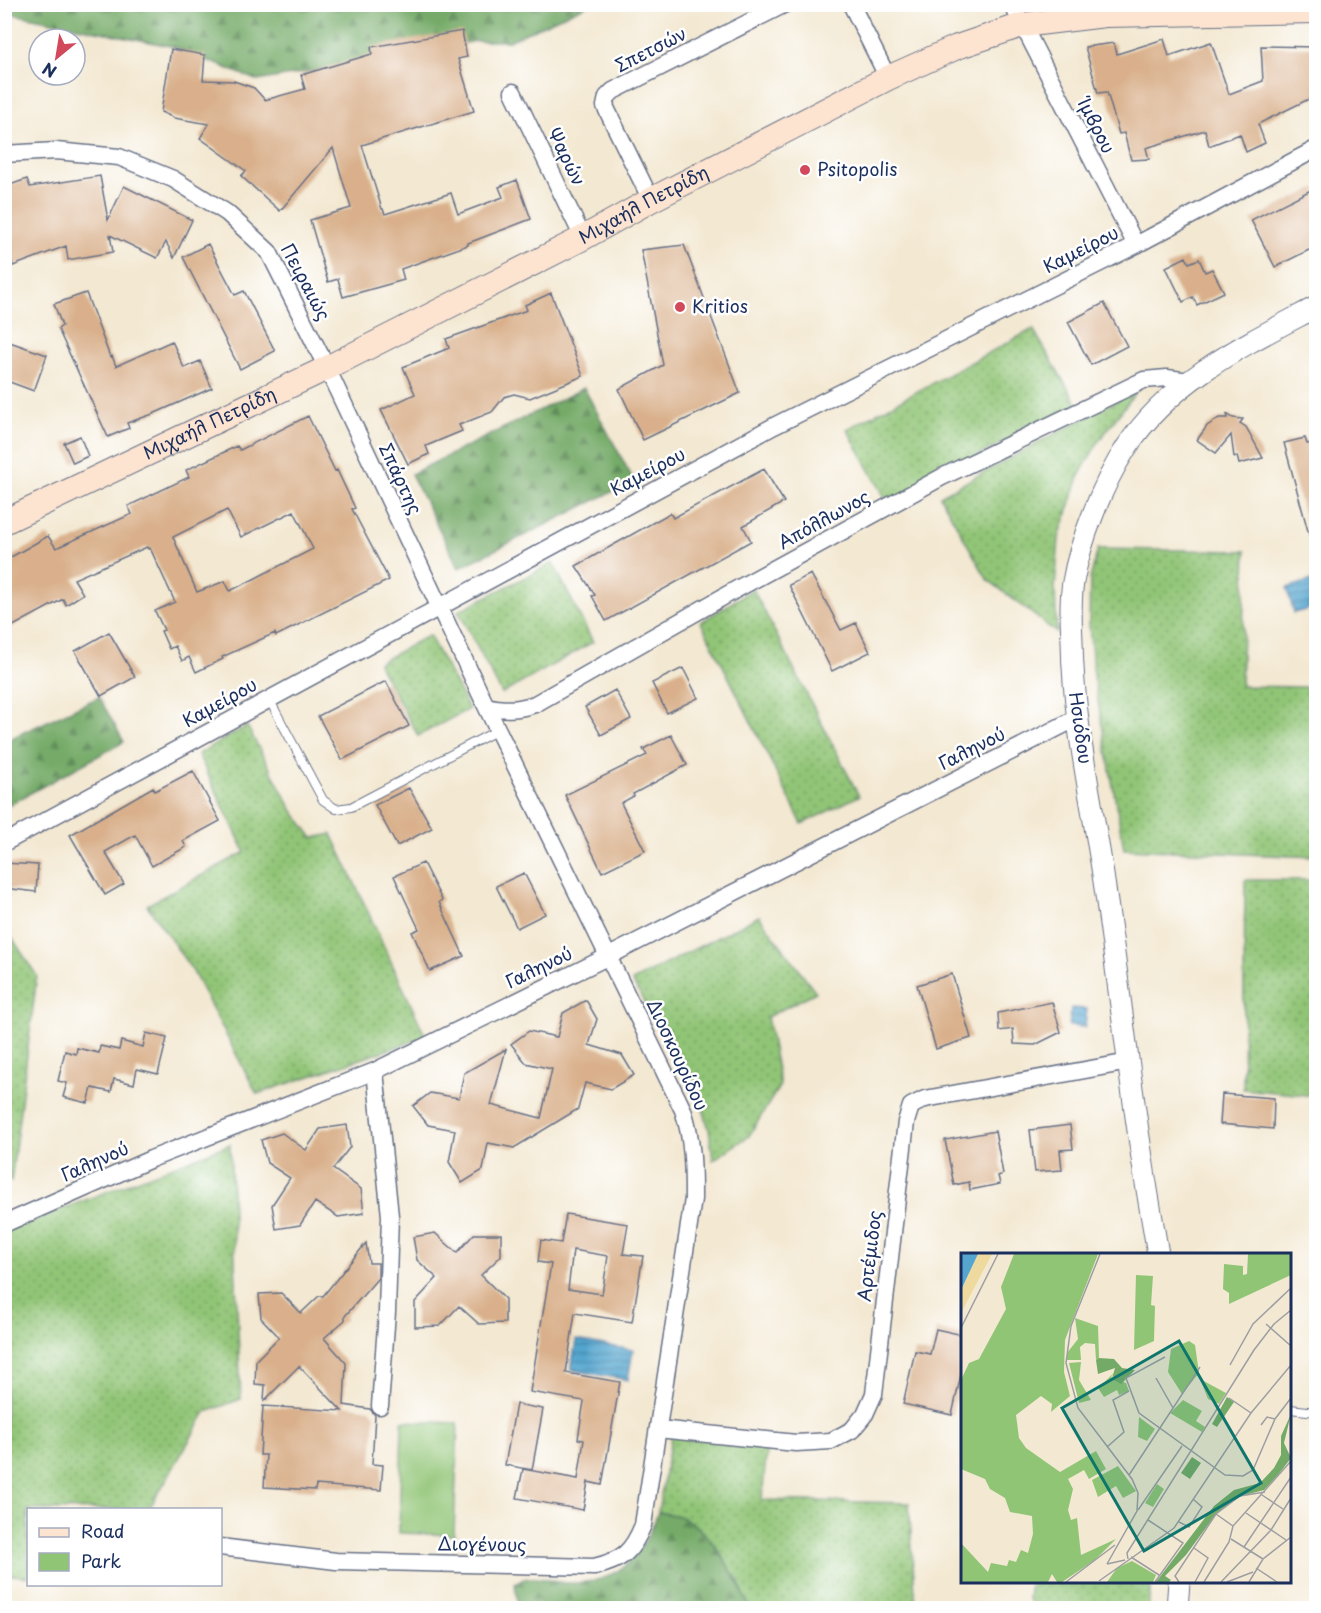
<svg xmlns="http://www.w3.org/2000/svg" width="1321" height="1613" font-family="'Playpen Sans',sans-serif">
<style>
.grass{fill:url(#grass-dots);stroke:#567a6a;stroke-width:1.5}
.forest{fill:url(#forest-firs);stroke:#486c62;stroke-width:1.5}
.park{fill:#91c576;stroke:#567a6a;stroke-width:1.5}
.water{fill:url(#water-rules);stroke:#386a96;stroke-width:1.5}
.building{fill:#d9b08b;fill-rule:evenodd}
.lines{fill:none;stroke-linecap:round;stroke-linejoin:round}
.service-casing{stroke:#677086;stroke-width:10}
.minor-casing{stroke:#677086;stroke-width:19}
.tertiary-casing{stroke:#677086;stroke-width:23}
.secondary-casing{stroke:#677086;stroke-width:26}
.service{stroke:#fff;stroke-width:8}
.minor{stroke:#fff;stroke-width:16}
.tertiary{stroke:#fff;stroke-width:21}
.secondary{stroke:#fde4d1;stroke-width:24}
.poi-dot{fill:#d1495b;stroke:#fff;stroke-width:2}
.labels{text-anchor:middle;stroke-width:5;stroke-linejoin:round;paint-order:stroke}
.street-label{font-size:18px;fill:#1b2f5e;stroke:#fff}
.poi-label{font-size:18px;fill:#1b2f5e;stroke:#fff;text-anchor:start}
.inset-road{fill:none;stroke:#9d9ea3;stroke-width:1.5}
.view{fill:#0f766e;fill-opacity:0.15;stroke:#0f766e;stroke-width:3}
.inset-edge{fill:none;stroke:#1b2f5e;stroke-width:3}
</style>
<defs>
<pattern id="grass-dots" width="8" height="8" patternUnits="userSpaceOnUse" patternTransform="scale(1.5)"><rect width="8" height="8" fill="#91c576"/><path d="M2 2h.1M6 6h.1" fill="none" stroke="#76a064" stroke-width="1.8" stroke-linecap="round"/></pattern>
<pattern id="forest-firs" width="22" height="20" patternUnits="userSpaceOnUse" patternTransform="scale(1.5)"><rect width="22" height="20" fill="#74aa67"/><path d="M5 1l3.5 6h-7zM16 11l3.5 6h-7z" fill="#5e8b58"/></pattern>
<pattern id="water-rules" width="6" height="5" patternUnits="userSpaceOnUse" patternTransform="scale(1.5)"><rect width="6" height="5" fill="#55a6cf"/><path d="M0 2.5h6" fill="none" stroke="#4688ab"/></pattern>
</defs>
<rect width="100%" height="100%" fill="#fff"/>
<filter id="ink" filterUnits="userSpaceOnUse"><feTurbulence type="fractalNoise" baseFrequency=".0167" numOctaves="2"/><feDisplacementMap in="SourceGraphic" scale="12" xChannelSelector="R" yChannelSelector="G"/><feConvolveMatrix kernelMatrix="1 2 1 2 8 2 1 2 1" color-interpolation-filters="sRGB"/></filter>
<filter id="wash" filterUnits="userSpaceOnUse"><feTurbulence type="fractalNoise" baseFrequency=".008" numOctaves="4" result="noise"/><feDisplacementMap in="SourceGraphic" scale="24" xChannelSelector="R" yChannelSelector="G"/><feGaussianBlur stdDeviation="1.35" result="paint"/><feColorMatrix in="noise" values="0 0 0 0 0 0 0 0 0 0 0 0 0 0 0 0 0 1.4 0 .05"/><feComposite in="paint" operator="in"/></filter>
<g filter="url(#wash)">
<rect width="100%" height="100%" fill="#f3e8d1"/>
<!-- grass -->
<path class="grass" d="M 1033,329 L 1077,404 L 888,503 L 847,429 Z
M 1138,389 L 1099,441 L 1080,474 L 1059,538 L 1055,589 L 1057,633 L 987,579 L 940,496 Z
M 1098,549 L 1246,551 L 1241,686 L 1316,687 L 1316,857 L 1124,849 L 1094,679 L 1089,624 L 1090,579 Z
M 553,563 L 593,642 L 502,694 L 458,611 Z
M 753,589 L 859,796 L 802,824 L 701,622 Z
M 429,635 L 469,709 L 418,736 L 378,663 Z
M 247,726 L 293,811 L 313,838 L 332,834 L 426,1037 L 257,1094 L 192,970 L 147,905 L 245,852 L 198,754 Z
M 1245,880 L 1316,880 L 1316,1096 L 1243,1089 Z
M 759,916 L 816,992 L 767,1017 L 780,1085 L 749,1136 L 713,1160 L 709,1130 L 700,1098 L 632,981 Z
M 5,927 L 37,976 L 11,1181 L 4,1172 Z
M 230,1144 L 241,1399 L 206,1412 L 149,1509 L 28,1510 L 28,1577 L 5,1574 L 5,1231 Z
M 672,1432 L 767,1445 L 762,1500 L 909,1503 L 916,1608 L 750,1608 L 736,1577 L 681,1517 L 658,1512 Z
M 1030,1582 L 1151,1582 L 1148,1608 L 1036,1608 L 1028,1599 Z"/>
<!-- forest -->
<path class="forest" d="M 5,4 L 587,5 L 509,41 L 476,41 L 258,81 L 175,47 L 8,13 L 5,14 Z
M 584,388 L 634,481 L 459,568 L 411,474 Z
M 99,697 L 124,742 L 5,807 L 5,741 Z
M 658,1512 C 666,1514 674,1514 681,1517 C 713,1530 737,1579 750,1608 L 518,1608 L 515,1584 C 519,1582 524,1578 528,1578 C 540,1576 554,1582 565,1583 C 617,1585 642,1558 658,1512 Z"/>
<!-- park -->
<path class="park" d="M 402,1421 L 458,1423 L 454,1535 L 399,1533 Z"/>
<!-- water -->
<path class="water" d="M 1316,579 L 1316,607 L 1294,613 L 1287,588 Z
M 1071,1008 L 1087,1009 L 1085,1027 L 1069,1026 Z
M 576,1340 L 633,1350 L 628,1380 L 571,1370 Z"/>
<g id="blocks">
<!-- building -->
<path class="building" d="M 462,31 L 467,57 L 458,59 L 474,111 L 362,145 L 382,209 L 383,209 L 385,214 L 451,193 L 458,214 L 503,197 L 499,187 L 517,180 L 531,219 L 468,243 L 468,245 L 401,269 L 404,280 L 343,297 L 338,279 L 328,282 L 310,220 L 351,208 L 333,148 L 280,211 L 241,176 L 246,171 L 200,138 L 209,124 L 174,118 L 161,112 L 171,49 L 205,55 L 203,80 L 234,81 L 254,88 L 265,100 L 305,89 L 301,75 L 372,54 L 371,47 Z
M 1164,39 L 1169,56 L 1211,42 L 1229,94 L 1263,81 L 1261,46 L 1317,47 L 1317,95 L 1258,124 L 1265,143 L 1246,152 L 1240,134 L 1209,146 L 1205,130 L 1146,148 L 1149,159 L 1131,160 L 1124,133 L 1119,134 L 1107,92 L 1098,93 L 1085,47 L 1114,43 L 1117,54 Z
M 100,176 L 108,220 L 124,186 L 192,220 L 174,258 L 166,242 L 157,258 L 110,235 L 113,252 L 68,260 L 66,246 L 13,266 L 4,242 L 4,187 L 27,179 L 30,187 Z
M 1317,187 L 1317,246 L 1275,267 L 1251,220 Z
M 208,244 L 235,295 L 244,291 L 275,351 L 240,369 L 183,257 Z
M 684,245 L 740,393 L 643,440 L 619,389 L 663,365 L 641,250 Z
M 1186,257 L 1189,263 L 1199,259 L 1205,272 L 1212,269 L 1224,292 L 1197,305 L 1193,297 L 1183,302 L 1166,267 Z
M 86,293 L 110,357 L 112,356 L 116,366 L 172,341 L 184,368 L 200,361 L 212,388 L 153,414 L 127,423 L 129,428 L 108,437 L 58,329 L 62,326 L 54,304 Z
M 551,293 L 583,376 L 530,398 L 514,394 L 504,397 L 492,412 L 459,425 L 462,431 L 426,446 L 429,454 L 408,464 L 381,410 L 415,394 L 403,367 L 449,348 L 446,339 L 527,310 L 525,305 Z
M 1104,303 L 1127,346 L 1091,365 L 1068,322 Z
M 4,340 L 47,355 L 34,391 L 4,380 Z
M 1227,414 L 1233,418 L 1243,419 L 1240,423 L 1246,427 L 1263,458 L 1239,464 L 1237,456 L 1234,457 L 1231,435 L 1216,453 L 1197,440 L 1207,426 L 1219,418 L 1228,418 Z
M 308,416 L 335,471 L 337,470 L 355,508 L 352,509 L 389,580 L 276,636 L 275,633 L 222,657 L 223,659 L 196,672 L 189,657 L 182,661 L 175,646 L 169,649 L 161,631 L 164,630 L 155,611 L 175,602 L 150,548 L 148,549 L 147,547 L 74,579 L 83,594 L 66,605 L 63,599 L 4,631 L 4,561 L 48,536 L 56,548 L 132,514 L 128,506 L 189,477 L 186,470 L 237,446 L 240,450 ZM 227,510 L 241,537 L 294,511 L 313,549 L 230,591 L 225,581 L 197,592 L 173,537 Z
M 80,436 L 88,456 L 73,463 L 64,443 Z
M 1305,438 L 1307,444 L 1313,443 L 1317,454 L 1317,541 L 1311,542 L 1284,443 Z
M 764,469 L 784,502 L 743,526 L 751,541 L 606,621 L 592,596 L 595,595 L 576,566 L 670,513 L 673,518 Z
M 811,574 L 841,630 L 856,623 L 870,652 L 832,671 L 789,585 Z
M 109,632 L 135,677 L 101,696 L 75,651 Z
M 683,668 L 698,698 L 667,713 L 652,683 Z
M 386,681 L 409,726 L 342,760 L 318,716 Z
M 615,690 L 631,719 L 601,735 L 585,707 Z
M 671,735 L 687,765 L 633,794 L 634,796 L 621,803 L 645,851 L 602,872 L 565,795 L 647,755 L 643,749 Z
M 193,771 L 220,821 L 183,841 L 186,847 L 152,866 L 135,835 L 105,852 L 124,884 L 105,895 L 70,835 L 153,787 L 155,791 Z
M 409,788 L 432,828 L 397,846 L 375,805 Z
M 4,863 L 38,865 L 36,892 L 4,888 Z
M 423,863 L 442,900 L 439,902 L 464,956 L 430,971 L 412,932 L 419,929 L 394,876 Z
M 524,873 L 545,914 L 517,928 L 496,886 Z
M 952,974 L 971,1038 L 936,1049 L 917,985 Z
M 586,1000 L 597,1019 L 589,1045 L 622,1055 L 634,1075 L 611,1089 L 585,1083 L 578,1109 L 514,1148 L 488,1143 L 483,1170 L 462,1183 L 449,1162 L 455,1130 L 428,1125 L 413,1106 L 430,1093 L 459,1098 L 464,1073 L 506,1049 L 491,1105 L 541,1118 L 552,1069 L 526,1063 L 511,1044 L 529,1031 L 557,1037 L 563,1013 Z
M 1052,1002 L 1061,1032 L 1035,1045 L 1014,1044 L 1013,1029 L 999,1031 L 998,1013 Z
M 146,1033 L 167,1038 L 158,1074 L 137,1069 L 134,1084 L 114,1079 L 111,1092 L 92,1088 L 88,1103 L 63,1097 L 67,1083 L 58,1081 L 65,1051 L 76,1054 L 77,1048 L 99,1053 L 100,1046 L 119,1050 L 121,1041 L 143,1047 Z
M 1222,1094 L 1274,1098 L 1273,1129 L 1220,1124 Z
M 347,1125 L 350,1147 L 333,1169 L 361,1189 L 364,1213 L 338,1217 L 315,1202 L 300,1225 L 276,1229 L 272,1205 L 290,1178 L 267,1163 L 261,1140 L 282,1133 L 306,1150 L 320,1129 Z
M 1070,1125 L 1073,1149 L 1060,1150 L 1062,1170 L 1035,1172 L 1030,1130 Z
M 995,1131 L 1003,1174 L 998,1176 L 1000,1184 L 970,1190 L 969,1182 L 954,1185 L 945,1140 Z
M 566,1214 L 628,1224 L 623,1254 L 643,1256 L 632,1322 L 575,1313 L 566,1373 L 620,1382 L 602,1485 L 588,1482 L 583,1510 L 517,1498 L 523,1469 L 578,1479 L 584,1440 L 578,1439 L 584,1401 L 530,1392 L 551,1264 L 538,1262 L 541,1240 L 561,1243 ZM 573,1250 L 608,1256 L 602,1294 L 568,1289 Z
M 435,1233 L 457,1253 L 474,1234 L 501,1234 L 501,1256 L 481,1275 L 505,1299 L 505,1323 L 479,1324 L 459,1306 L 440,1326 L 415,1327 L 415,1302 L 437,1278 L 417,1260 L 413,1237 Z
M 366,1243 L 369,1263 L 378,1263 L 378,1278 L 345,1316 L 345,1320 L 324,1338 L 346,1363 L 344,1405 L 370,1409 L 375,1415 L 372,1464 L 383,1465 L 381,1490 L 316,1485 L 315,1490 L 264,1487 L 266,1455 L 260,1455 L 263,1406 L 342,1411 L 299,1366 L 264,1401 L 265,1385 L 255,1384 L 256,1360 L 279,1337 L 261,1318 L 259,1294 L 281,1293 L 301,1313 L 319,1296 L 323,1296 Z
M 936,1329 L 963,1335 L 963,1366 L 952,1415 L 903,1404 L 915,1351 L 930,1354 Z
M 516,1404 L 543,1409 L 532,1470 L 505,1465 Z"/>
</g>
</g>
<g filter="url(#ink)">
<use href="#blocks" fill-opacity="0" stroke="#677086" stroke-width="1.5"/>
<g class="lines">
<defs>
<path id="service" d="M 269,699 L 323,800 L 336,809 L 351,807 L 498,730
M 1290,1409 L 1316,1412"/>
<path id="minor" d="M 851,4 L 888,78
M 1012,4 L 1136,245
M 513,92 L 583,238
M 4,154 L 56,151 L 119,157 L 173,179 L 227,213 L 269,252 L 327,368 L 486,706 L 683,1110 C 693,1140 693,1168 693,1199 L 643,1525 C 632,1552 623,1560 594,1567 L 336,1561 L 220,1547
M 651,200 L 605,106 L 607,97 L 613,91 L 785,4
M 486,706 C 504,710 517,710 535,704 L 737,589 L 942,477 L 1144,380 L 1167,378 L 1189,381
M 4,843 L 774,426 L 1136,245 L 1316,149
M 375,1071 L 390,1216 L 387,1312 L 380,1406
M 4,1224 L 151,1159 L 375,1071 L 609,956 L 1077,718
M 658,1429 L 796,1443 L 831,1441 L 852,1430 L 865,1414 L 874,1394 L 906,1122 L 911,1106 L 925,1099 L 1129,1062"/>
<path id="tertiary" d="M 1158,1254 C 1152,1218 1145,1181 1140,1144 C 1126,1052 1116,960 1102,868 C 1090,793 1073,717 1072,641 C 1071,621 1070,601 1073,582 C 1080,541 1103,483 1126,448 C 1171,379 1246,344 1316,307
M 1177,1608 L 1179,1582"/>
<g id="secondary">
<path id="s1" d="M 4,522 L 327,368 L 583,238 L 651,200 L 888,78 L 957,47 L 1022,25 L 1105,15 L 1316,11"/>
</g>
</defs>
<!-- service casing -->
<use href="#service" class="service-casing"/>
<!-- minor casing -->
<use href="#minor" class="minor-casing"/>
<!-- tertiary casing -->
<use href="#tertiary" class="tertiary-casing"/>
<!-- secondary casing -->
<use href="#secondary" class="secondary-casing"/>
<!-- service -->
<use href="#service" class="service"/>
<!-- minor -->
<use href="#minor" class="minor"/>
<!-- tertiary -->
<use href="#tertiary" class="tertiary"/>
<!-- secondary -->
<use href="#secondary" class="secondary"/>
</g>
</g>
<!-- markers -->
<g class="poi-dot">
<circle cx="805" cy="170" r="6"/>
<circle cx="680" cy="307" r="6"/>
</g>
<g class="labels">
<!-- street labels -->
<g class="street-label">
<text transform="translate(651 50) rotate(-27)" y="6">Σπετσών</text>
<text transform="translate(1096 126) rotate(63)" y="6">Ίμβρου</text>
<text transform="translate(566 157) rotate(64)" y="6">Ψαρών</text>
<text dy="6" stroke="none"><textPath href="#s1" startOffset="714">Μιχαήλ Πετρίδη</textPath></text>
<text transform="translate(1081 250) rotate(-27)" y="6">Καμείρου</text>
<text transform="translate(305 282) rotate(62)" y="6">Πειραιώς</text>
<text dy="6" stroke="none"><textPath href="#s1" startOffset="228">Μιχαήλ Πετρίδη</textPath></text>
<text transform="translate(648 472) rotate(-28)" y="6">Καμείρου</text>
<text transform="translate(400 479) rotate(65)" y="6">Σπάρτης</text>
<text transform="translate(824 520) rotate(-29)" y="6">Απόλλωνος</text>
<text transform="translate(220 703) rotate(-29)" y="6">Καμείρου</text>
<text transform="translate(1080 728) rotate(82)" y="6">Ησιόδου</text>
<text transform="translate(972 749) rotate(-27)" y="6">Γαληνού</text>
<text transform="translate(539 968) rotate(-26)" y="6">Γαληνού</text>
<text transform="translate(677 1055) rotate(65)" y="6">Διοσκουρίδου</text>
<text transform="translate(95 1162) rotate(-24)" y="6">Γαληνού</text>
<text transform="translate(870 1256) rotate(-83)" y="6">Αρτέμιδος</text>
<text transform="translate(482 1545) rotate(1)" y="6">Διογένους</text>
</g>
<!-- poi labels -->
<g class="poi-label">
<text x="817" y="176">Psitopolis</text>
<text x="692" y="313">Kritios</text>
</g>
</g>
<!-- overview -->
<g transform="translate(961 1253)">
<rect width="330" height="330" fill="#f3e8d1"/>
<path d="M 53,1 L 137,1 L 104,87 L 103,119 L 109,143 L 90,159 L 91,151 L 80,143 L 55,162 L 58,185 L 65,195 L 99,219 L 135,198 L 145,216 L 128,226 L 123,217 L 107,226 L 112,236 L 107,257 L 110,267 L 116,265 L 120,302 L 155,286 L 134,307 L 101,329 L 96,329 L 91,321 L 87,329 L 1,329 L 0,290 L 27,319 L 30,310 L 46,313 L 48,307 L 55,309 L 60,297 L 67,300 L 72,281 L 71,263 L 49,259 L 44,245 L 29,236 L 24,226 L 0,216 L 0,127 L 8,110 L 18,106 L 45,56 L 40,34 ZM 287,1 L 330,1 L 330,22 L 268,51 L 268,40 L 262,36 L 263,11 L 282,13 L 282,22 L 286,21 ZM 175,22 L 192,23 L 190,52 L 194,53 L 193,88 L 173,97 ZM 114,65 L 137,73 L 138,105 L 135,107 L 134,91 L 124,90 L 119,94 L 120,107 L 106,107 L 106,100 L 117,86 ZM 228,88 L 234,92 L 238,120 L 221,141 L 207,119 L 210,96 ZM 120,109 L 118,127 L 130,147 L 118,150 L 108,110 ZM 155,118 L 150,124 L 165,130 L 168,138 L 158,142 L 156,137 L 143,144 L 137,135 ZM 239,126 L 265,140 L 258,151 L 247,146 ZM 222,147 L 241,158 L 235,168 L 244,174 L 241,179 L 209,160 ZM 178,164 L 194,176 L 186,188 L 177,184 ZM 157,213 L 175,238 L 162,245 L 155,233 L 137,244 L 131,227 ZM 196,231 L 203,236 L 192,254 L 184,250 ZM 171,308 L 195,322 L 192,329 L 146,329 L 156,315 Z" fill="#91c576"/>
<path d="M 138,105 L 153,106 L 161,115 L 174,117 L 160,131 L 151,126 L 154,115 L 137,121 L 135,107 ZM 266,144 L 273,149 L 256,174 L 251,171 ZM 330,161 L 323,190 L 330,205 L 317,222 L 303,237 L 277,244 L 255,261 L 225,302 L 204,323 L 210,327 L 208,329 L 195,329 L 253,253 L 273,237 L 299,230 L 313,215 L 320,202 L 320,183 ZM 231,204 L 240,210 L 229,226 L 220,220 Z" fill="#74aa67"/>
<path d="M 17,1 L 31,1 L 0,60 L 0,37 Z" fill="#eeda9e"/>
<path d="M 0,1 L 17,1 L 0,37 Z" fill="#55a6cf"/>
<path class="inset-road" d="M 139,1 L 110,73 L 105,110 L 117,155 L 171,226 L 177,240 L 176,258 L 146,311M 305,71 L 330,93M 0,75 L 37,1M 204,104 L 165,125 L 178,160 L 264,222 L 282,223 L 292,217 L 314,166 L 330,145M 269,112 L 292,71 L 330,35M 195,125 L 212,155M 268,145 L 290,160M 300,172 L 306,164 L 314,166M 146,194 L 163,179 L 152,147 L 168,138M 168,222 L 239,114M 301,242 L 322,256M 177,257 L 221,193M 285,260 L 325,287M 255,261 L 272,273M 187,267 L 222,290 L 194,329M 218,269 L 228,274 L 241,254 L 232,246M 270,286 L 302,306M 283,294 L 330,224M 233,295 L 247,305 L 234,329M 170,304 L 198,322M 167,306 L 166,300 L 293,97 L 313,71 L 330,57M 146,311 L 164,307M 295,315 L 316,329M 138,328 L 213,275 L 290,160 L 330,112M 105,329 L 154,292M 218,329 L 214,323 L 255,261 L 279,243 L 304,239M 243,329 L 268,289 L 272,273 L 330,208M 260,329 L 310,277 L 330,245M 266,329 L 292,319M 288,329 L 302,306 L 330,284"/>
<path class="view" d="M 218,88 L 300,230 L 183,298 L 101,155 Z"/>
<rect width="330" height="330" class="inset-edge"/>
</g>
<!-- margin -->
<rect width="1321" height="1613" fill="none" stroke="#fff" stroke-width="24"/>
<!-- legend -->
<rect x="27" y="1508" width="195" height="78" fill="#ffffff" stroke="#a4acbf" stroke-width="1.5"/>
<rect x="39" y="1528" width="30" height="9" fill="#fde4d1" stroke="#a4acbf" stroke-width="1.5"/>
<text x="81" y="1538" font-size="18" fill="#1b2f5e">Road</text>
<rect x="39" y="1553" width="30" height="18" fill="#91c576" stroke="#a4acbf" stroke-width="1.5"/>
<text x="81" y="1568" font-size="18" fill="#1b2f5e">Park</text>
<!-- north arrow -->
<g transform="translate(57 57) rotate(210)"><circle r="28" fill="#ffffff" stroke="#a4acbf" stroke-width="1.5"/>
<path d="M0-4.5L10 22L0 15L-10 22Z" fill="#d1495b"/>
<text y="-9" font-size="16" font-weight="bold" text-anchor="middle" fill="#1b2f5e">N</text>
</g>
</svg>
